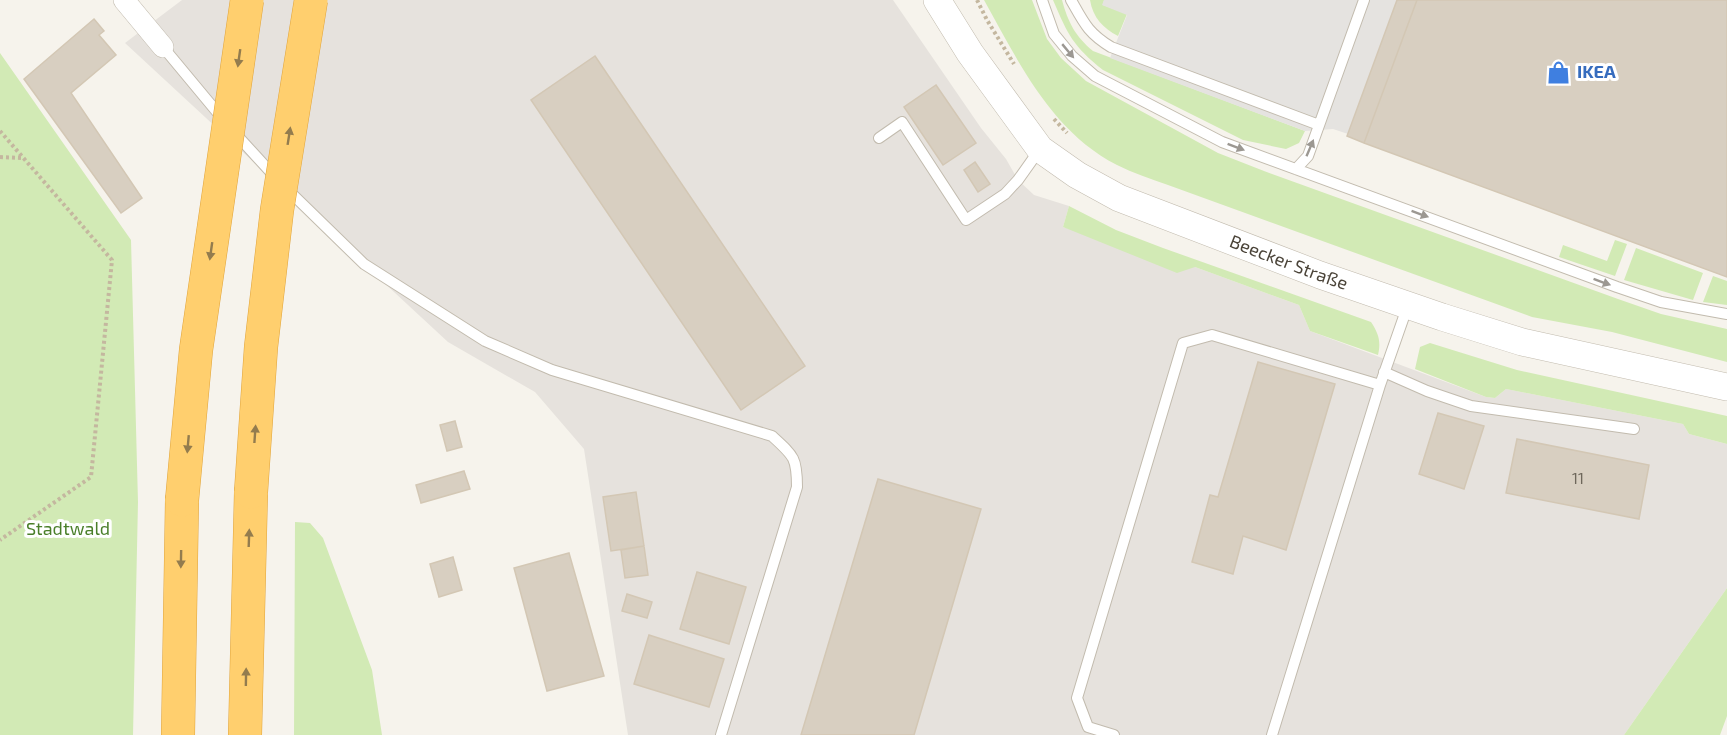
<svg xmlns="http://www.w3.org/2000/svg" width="1727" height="735" font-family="'Exo 2',sans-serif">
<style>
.industrial{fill:#e6e2dd}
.green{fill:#d2eab5}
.parking{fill:#e5e3e0}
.building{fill:#d8cfc1;stroke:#d3c7b4;stroke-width:1.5}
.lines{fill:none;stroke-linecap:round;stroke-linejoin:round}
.service-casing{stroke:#c2bbae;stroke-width:12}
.minor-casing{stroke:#c2bbae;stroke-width:22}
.tertiary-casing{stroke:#c2bbae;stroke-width:28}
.motorway-casing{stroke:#e0a43c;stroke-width:34}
.path{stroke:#c4b79f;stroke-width:4;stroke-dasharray:3 3;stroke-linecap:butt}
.service{stroke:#fff;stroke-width:10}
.minor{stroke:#fff;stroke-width:21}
.tertiary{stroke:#fff;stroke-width:27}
.motorway{stroke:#ffcf6e;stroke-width:33}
.motorway-bridge-casing{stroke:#e0a43c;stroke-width:34;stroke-linecap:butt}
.motorway-bridge{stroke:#ffcf6e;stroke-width:33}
.oneway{fill:#9c9892}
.oneway2{fill:#937c4e}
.labels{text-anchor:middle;stroke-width:6;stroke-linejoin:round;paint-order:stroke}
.number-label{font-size:15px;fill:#6e675b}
.shop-label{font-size:18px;font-weight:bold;fill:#366cbe;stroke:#fff;text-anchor:start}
.street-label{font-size:18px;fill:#4b4439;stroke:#fff}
.park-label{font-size:18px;fill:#4a7f2a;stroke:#fff}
</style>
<rect width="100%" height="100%" fill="#f6f3ec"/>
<!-- industrial -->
<path class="industrial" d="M 182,0 L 893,0 L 981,128 L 1006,159 L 1018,180 L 1034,195 L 1069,206 L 1063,227 L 1195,267 L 1299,305 L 1310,331 L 1486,397 L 1495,398 L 1506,389 L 1683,424 L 1689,434 L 1727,444 L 1727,588 L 1624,735 L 628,735 L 584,449 L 535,392 L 448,342 L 125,43 Z"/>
<!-- green -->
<path class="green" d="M 984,0 L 1032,0 L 1047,39 L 1061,58 L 1086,81 L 1218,153 L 1264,171 L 1618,299 L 1661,314 L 1727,329 L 1727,362 L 1612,332 L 1532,317 L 1168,185 C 1151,179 1133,173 1117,165 C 1051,131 1018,61 984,0 Z
M 1053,0 L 1062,0 C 1068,22 1075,36 1093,51 L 1305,131 L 1299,143 L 1286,149 L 1243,140 L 1103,70 C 1073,46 1068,35 1053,0 Z
M 1090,0 L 1104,0 L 1103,5 L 1127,14 L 1118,36 C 1103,28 1093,18 1090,0 Z
M 0,53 L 131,240 L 138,502 L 133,735 L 0,735 Z
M 1069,206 L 1116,230 L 1163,248 L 1371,322 C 1379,334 1381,342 1378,355 L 1310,331 L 1299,305 L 1195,267 L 1177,273 L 1063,227 Z
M 1615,240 L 1627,244 L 1615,276 L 1559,257 L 1563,245 L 1607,261 Z
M 1636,248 L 1703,273 L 1693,300 L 1624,280 Z
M 1713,276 L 1727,281 L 1727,305 L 1703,302 Z
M 1430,343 L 1517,370 L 1727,416 L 1727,444 L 1689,434 L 1683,424 L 1506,389 L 1495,398 L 1486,397 L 1415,369 L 1420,347 Z
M 295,522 L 310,523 L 323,538 L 372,670 L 382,735 L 294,735 Z
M 1727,588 L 1727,716 L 1720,735 L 1624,735 Z"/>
<!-- parking -->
<path class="parking" d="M 1104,0 L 1397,0 L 1348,134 L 1333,129 L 1305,131 L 1110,58 L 1127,15 L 1102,5 Z"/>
<!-- building -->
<path class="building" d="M 1397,0 L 1417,0 L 1364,143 L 1347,136 Z
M 1417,0 L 1727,0 L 1727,277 L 1364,143 Z
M 94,19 L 104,31 L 99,35 L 116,55 L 71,93 L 142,198 L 121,213 L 24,79 Z
M 595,56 L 805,366 L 741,410 L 531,100 Z
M 936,85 L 976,143 L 943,165 L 904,107 Z
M 975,162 L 990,184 L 978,192 L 964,170 Z
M 1258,362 L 1335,384 L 1286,550 L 1243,536 L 1233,574 L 1192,562 L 1210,495 L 1218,497 Z
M 1438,413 L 1484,426 L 1464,489 L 1419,474 Z
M 455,421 L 462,447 L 447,451 L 440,425 Z
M 1517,439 L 1649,465 L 1639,519 L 1506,493 Z
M 464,471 L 470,489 L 421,503 L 416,485 Z
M 878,479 L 981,509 L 914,735 L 801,735 Z
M 636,492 L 644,546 L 611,551 L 603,497 Z
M 644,546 L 648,575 L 625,578 L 621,550 Z
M 569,553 L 604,676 L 547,691 L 514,568 Z
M 453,557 L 462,590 L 439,597 L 430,564 Z
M 697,572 L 746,587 L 729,644 L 680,629 Z
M 627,594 L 652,602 L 647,618 L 622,611 Z
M 649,635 L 724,659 L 709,707 L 634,684 Z"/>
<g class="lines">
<defs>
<path id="service" d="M 1042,0 L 1054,34 L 1072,56 L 1095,76 L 1222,142 L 1617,287 L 1661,302 L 1727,314
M 1071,0 C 1084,23 1088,33 1111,47 L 1319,125
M 163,47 L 222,118
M 234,132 L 276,178
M 879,138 L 902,122 L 966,220 L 1005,194 L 1018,180 L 1040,149
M 1296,169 L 1308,156 L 1364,0
M 287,189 L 364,264 L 485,341 L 552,370 L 772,436 C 794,456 797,458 797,487 L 721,735
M 1384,372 L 1427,391 L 1471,406 L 1634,429
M 1114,735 L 1088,727 L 1077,698 L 1183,343 L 1212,335 L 1380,385
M 1272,735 L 1380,385 L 1408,305"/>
<path id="minor" d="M 124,0 L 163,47"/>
<g id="tertiary">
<path id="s1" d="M 937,0 L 970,53 L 1040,149 L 1077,175 L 1119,198 L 1320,275 L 1442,317 L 1522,342 L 1727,387"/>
</g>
<path id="motorway" d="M 178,735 L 182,500
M 245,735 L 251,492"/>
</defs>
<!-- service casing -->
<use href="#service" class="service-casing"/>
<!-- minor casing -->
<use href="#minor" class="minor-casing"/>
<!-- tertiary casing -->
<use href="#tertiary" class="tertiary-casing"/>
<!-- motorway casing -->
<use href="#motorway" class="motorway-casing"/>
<!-- path -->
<path class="path" d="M 977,0 L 987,20 L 1014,64
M 1054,119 L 1067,133
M 0,131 L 112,260 L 91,477 L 0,540
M 0,157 L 22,158"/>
<!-- service -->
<use href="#service" class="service"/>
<!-- minor -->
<use href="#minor" class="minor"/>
<!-- tertiary -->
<use href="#tertiary" class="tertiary"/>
<!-- motorway -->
<use href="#motorway" class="motorway"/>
<defs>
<path id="motorway-bridge" d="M 251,492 L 261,347 L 277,210 L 311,0
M 182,500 L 196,350 L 247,0"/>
</defs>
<!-- motorway-bridge casing -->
<use href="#motorway-bridge" class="motorway-bridge-casing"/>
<!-- motorway-bridge -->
<use href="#motorway-bridge" class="motorway-bridge"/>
</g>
<!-- one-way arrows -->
<defs><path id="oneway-solid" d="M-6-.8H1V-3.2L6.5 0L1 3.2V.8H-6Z" transform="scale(1.5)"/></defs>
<g class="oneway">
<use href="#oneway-solid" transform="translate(1068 51) rotate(50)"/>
<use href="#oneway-solid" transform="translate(1236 147) rotate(21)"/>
<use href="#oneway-solid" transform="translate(1310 148) rotate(-67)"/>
<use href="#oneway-solid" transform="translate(1420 214) rotate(20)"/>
<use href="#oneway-solid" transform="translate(1602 282) rotate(20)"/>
</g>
<g class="oneway2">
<use href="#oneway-solid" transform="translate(239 58) rotate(98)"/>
<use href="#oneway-solid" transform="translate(289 136) rotate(-81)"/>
<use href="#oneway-solid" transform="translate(211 251) rotate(98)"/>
<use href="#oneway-solid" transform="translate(255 434) rotate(-86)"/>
<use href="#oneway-solid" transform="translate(188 444) rotate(95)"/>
<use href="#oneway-solid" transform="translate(249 538) rotate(-88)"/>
<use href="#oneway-solid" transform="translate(181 559) rotate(91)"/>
<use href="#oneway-solid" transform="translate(246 677) rotate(-89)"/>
</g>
<!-- icons -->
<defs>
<symbol id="shop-bare" viewBox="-9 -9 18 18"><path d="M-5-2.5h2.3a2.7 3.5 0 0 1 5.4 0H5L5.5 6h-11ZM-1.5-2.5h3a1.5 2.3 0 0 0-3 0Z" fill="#3f7fe0" stroke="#fff" stroke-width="2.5" paint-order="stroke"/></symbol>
</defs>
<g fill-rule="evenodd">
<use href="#shop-bare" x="1542" y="56" width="33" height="33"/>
</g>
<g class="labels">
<!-- number labels -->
<g class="number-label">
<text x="1578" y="484">11</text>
</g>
<!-- shop labels -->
<g class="shop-label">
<text x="1577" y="78">IKEA</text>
</g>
<!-- street labels -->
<g class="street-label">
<text dy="6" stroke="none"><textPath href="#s1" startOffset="456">Beecker Straße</textPath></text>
</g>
<!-- park labels -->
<g class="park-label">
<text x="68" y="535">Stadtwald</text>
</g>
</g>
</svg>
